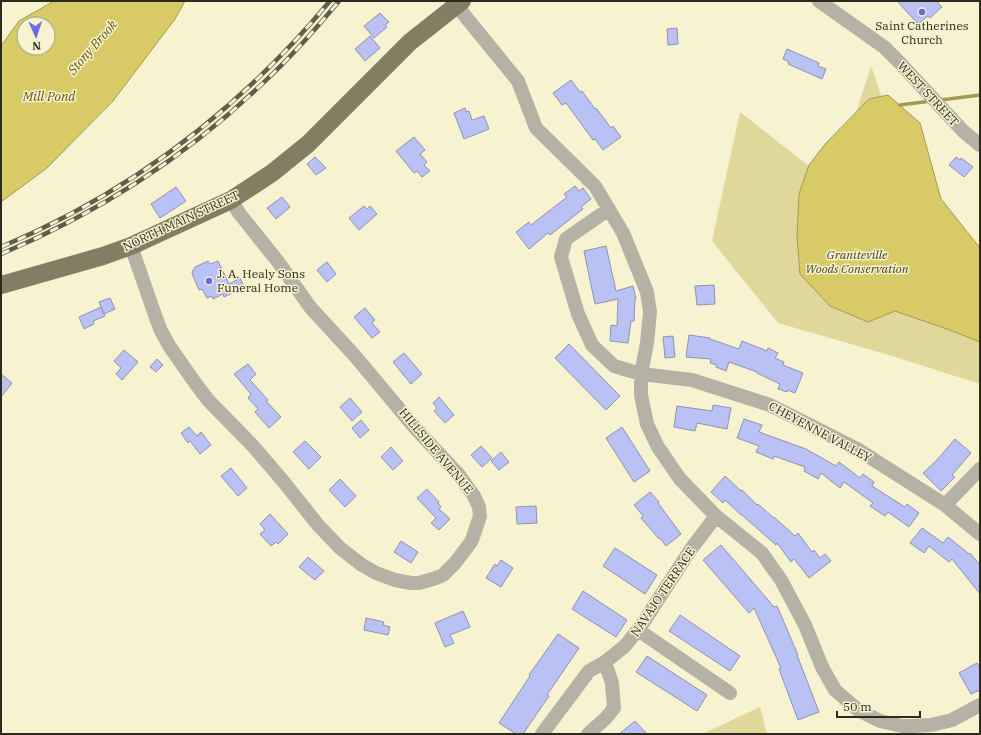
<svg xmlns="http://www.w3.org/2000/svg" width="981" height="735" font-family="'IBM Plex Serif',serif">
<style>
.green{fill:#e0d89b}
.water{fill:#d9ca68;stroke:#a59a52;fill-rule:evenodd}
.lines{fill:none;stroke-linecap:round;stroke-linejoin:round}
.stream{stroke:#a59a52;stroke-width:3.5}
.building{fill:#bac1f5;stroke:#8e93b1}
.minor{stroke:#b4b2a4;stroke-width:14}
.major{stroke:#827e64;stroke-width:18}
.rail-casing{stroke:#605d4a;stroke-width:4.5}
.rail{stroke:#f7f2d0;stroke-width:3;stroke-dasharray:9;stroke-linecap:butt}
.poi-dot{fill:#676be4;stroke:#f7f2d0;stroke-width:1.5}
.labels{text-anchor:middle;stroke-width:3;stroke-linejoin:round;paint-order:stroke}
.poi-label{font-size:12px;fill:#2c2a1d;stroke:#f7f2d0}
.street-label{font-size:12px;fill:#2c2a1d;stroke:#f7f2d0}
.park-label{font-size:12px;font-style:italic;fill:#464016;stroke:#f7f2d0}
.water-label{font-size:13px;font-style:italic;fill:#62580b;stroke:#f7f2d0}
</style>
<rect width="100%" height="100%" fill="#f7f2d0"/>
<!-- green -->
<path class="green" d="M 871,66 L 921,212 L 980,254 L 980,384 L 889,355 L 778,323 L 712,241 L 740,112 L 833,185 Z
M 760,707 L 767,734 L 702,734 Z"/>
<!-- water -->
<path class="water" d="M 54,1 L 185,1 L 175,19 L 113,101 L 47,168 L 1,202 L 1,46 L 19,21 ZM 24,24 L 48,24 L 48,48 L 24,48 Z
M 888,95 L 920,123 L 941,199 L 980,248 L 980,342 L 947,329 L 895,311 L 868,322 L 830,306 L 800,274 L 797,236 L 799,194 L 809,165 L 826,143 L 869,99 Z"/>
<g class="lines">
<!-- stream -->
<path class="stream" d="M 941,100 L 980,95
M 900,105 L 931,101"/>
</g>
<!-- building -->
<path class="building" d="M 897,1 L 936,1 L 942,7 L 930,18 L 928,16 L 918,24 Z
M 380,13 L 389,22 L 385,25 L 387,27 L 374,38 L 364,26 Z
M 677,28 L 678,44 L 668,45 L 667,29 Z
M 370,36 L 380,48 L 365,61 L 355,49 Z
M 787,49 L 819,63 L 818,66 L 826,69 L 822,79 L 788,64 L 789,62 L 783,59 Z
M 571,80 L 580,92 L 582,91 L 595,109 L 596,108 L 611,128 L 613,126 L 621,137 L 603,150 L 595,139 L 593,140 L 566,103 L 562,105 L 553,93 Z
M 465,108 L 466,112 L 469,111 L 472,120 L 484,116 L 489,129 L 464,139 L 454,113 Z
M 414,137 L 425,150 L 420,154 L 427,162 L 424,165 L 430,171 L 422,177 L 417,171 L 414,173 L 396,151 Z
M 315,157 L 326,168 L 316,175 L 307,164 Z
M 956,157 L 960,160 L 961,158 L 973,167 L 964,177 L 949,165 Z
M 575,186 L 579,191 L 583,188 L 591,199 L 581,207 L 583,209 L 550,235 L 548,233 L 529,249 L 516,232 L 529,222 L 531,225 L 567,197 L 564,194 Z
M 176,187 L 186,201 L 160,218 L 151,204 Z
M 282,197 L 290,207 L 276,219 L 267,208 Z
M 364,206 L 367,209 L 370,206 L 377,214 L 359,230 L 349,218 Z
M 606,246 L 616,291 L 633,286 L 636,299 L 635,300 L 634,321 L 631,321 L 628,343 L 610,341 L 611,325 L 617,326 L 618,299 L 595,304 L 584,251 Z
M 208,261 L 210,264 L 218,261 L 229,284 L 240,278 L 244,287 L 224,297 L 223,294 L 213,299 L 212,296 L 207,298 L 202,289 L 199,290 L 193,276 L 192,272 L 195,267 Z
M 327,262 L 336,274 L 327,282 L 317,270 Z
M 714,285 L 715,304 L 697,305 L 695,286 Z
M 110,298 L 115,309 L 104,314 L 99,302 Z
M 101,307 L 105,316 L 93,321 L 94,324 L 84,329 L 79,317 Z
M 365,308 L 375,320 L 372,323 L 380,332 L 372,338 L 354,317 Z
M 689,335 L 710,338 L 710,339 L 739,349 L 742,341 L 767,351 L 768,348 L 778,353 L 775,358 L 784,362 L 783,365 L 803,373 L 795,393 L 788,390 L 787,392 L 778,389 L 780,384 L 757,373 L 757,372 L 729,362 L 726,371 L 716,367 L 717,365 L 710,363 L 711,359 L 686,357 Z
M 673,336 L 675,357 L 665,358 L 663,337 Z
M 569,344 L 620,396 L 606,410 L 555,358 Z
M 124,350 L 138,362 L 122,380 L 116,374 L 121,368 L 114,361 Z
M 404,353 L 422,374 L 411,384 L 393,362 Z
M 157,359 L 163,365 L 156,372 L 150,367 Z
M 248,364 L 256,374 L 250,380 L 268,400 L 266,401 L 281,417 L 269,428 L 255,412 L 258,409 L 248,398 L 251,394 L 234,374 Z
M 1,374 L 12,383 L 1,397 Z
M 439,397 L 454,415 L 445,423 L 434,411 L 437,408 L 433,403 Z
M 350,398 L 362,412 L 352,421 L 340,407 Z
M 713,405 L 731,408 L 727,429 L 697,423 L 695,431 L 674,427 L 677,406 L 712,411 Z
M 744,419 L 762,425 L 759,432 L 806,449 L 836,466 L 839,462 L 860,478 L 863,474 L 874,482 L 872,486 L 905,507 L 907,504 L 919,513 L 909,527 L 888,512 L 885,516 L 870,506 L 873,503 L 844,482 L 840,488 L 821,473 L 818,479 L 804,471 L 805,467 L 774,456 L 773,459 L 756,452 L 759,446 L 737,438 Z
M 361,420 L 369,430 L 360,438 L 352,428 Z
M 189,427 L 197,436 L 201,432 L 211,445 L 200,454 L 190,441 L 188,443 L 181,433 Z
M 622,427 L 650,471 L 634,482 L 606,438 Z
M 955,439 L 971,453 L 952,475 L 955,477 L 941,491 L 923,473 L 937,460 Z
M 305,441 L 321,457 L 309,469 L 293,452 Z
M 481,446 L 492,458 L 482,467 L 471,455 Z
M 391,447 L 403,461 L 393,470 L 381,457 Z
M 501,452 L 509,462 L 499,470 L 491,461 Z
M 231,468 L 247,488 L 238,496 L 221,476 Z
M 725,476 L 741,491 L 742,490 L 757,505 L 758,504 L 774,518 L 774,517 L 795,536 L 798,533 L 812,552 L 814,550 L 820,558 L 825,554 L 831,561 L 809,578 L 794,559 L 791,562 L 777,543 L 776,545 L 742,515 L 741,515 L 725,500 L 723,503 L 711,492 Z
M 340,479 L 356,496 L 345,507 L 329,490 Z
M 427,489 L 439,502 L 438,503 L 441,507 L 439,509 L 450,519 L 439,530 L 431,523 L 436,518 L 417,498 Z
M 650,492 L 659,502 L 658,503 L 681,534 L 666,546 L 660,538 L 659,539 L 641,518 L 643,516 L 634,505 Z
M 536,506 L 537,523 L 517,524 L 516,507 Z
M 270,514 L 288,534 L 278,544 L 276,542 L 271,546 L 260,534 L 265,530 L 260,524 Z
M 922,528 L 943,543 L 948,537 L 969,554 L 970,553 L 980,565 L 980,594 L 952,559 L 949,562 L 929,546 L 924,553 L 910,543 Z
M 401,541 L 418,552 L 411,563 L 394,552 Z
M 721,545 L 774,607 L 777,606 L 798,655 L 797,655 L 819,712 L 798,720 L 779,669 L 781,668 L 754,608 L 749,613 L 703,560 Z
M 615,548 L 657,575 L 645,594 L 603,566 Z
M 308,557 L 324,571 L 315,580 L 299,567 Z
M 501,560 L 513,568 L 501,587 L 486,578 L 495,564 L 497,566 Z
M 583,591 L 627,620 L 616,637 L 572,609 Z
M 463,611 L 470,627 L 450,635 L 454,643 L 445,647 L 435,623 Z
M 680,615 L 740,656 L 730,671 L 669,631 Z
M 366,618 L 384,622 L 383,625 L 390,627 L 388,635 L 364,630 Z
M 558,634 L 579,648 L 547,695 L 549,696 L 523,734 L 516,734 L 499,723 L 530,676 L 529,675 Z
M 647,656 L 707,695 L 697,711 L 636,672 Z
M 977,663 L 980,668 L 980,690 L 971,694 L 959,673 Z
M 635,721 L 647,734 L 619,734 Z"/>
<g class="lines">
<!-- minor -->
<path class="minor" d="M 819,1 L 884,47 L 900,63 L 963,131 L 980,145
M 456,5 L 518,81 L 536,128 L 595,186 L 623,233 L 647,292 L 650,312 L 647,343 L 641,374 L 641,395 L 647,424 L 658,447 L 680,479 L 716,516 L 762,553 L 781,580 L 805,625 L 822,667 L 835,690 L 858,710 L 880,721 L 902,726 L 913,726 L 931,725 L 952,720 L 980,705
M 609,209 L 566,239 L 561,257 L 578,314 L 592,345 L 614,366 L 641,374 L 692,380 L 770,405 L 857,449 L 945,505 L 980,534
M 131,246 L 156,318 L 161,331 L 170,347 L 193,380 L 208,400 L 253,446 L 283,481 L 318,525 L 340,548 L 362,565 L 376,573 L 395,580 L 411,583 L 419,583 L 436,578 L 443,575 L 455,563 L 471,542 L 473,537 L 480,516 L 479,507 L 474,496 L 459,475 L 416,429 L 355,356 L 310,307 L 279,263 L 239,213 L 231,200
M 945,505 L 980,469
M 638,630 L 730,693
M 542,734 L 589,671 L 605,662 L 625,646 L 641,626 L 691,549 L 716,516
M 588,734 L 606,718 L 614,708 L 612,683 L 605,662"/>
<!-- major -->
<path class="major" d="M 1,285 L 103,256 L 131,246 L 231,200 L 272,173 L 308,144 L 410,42 L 462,1"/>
<defs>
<path id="rail" d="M 1,247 C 132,192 240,109 330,1
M 1,254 C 98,213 187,156 263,83 C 290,58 315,30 339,1"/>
</defs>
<!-- rail casing -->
<use href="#rail" class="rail-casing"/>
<!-- rail -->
<use href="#rail" class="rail"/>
</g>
<!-- markers -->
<g class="poi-dot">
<circle cx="922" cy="12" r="4"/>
<circle cx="209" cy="281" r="4"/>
</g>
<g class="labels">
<!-- poi labels -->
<g class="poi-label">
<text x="922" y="30">Saint Catherines<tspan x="922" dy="14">Church</tspan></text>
<text x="217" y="278" text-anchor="start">J. A. Healy Sons<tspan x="217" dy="14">Funeral Home</tspan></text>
</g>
<!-- street labels -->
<g class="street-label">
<text transform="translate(928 94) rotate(47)" y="4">WEST STREET</text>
<text transform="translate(181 221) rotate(-25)" y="4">NORTH MAIN STREET</text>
<text transform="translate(820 432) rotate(28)" y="4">CHEYENNE VALLEY</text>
<text transform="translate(436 451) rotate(50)" y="4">HILLSIDE AVENUE</text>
<text transform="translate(663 592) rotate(-56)" y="4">NAVAJO TERRACE</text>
</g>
<!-- park labels -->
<g class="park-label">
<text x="857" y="259">Graniteville<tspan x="857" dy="14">Woods Conservation</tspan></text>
</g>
<!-- water labels -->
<g class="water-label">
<text transform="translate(92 47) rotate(-49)" y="5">Stony Brook</text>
<text x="49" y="101">Mill Pond</text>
</g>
</g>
<!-- border -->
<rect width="981" height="735" fill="none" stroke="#2c2a1d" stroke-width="4"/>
<!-- north arrow -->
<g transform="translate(36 36) rotate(177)"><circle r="19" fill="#f7f2d0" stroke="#a6a288"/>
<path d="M0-3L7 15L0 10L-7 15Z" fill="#676be4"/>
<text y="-6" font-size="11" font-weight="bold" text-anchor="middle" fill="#2c2a1d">N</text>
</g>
<!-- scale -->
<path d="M837 711v6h83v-6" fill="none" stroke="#2c2a1d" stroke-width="2"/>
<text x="843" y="711" font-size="12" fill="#2c2a1d" stroke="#f7f2d0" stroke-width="3" paint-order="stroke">50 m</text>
</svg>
